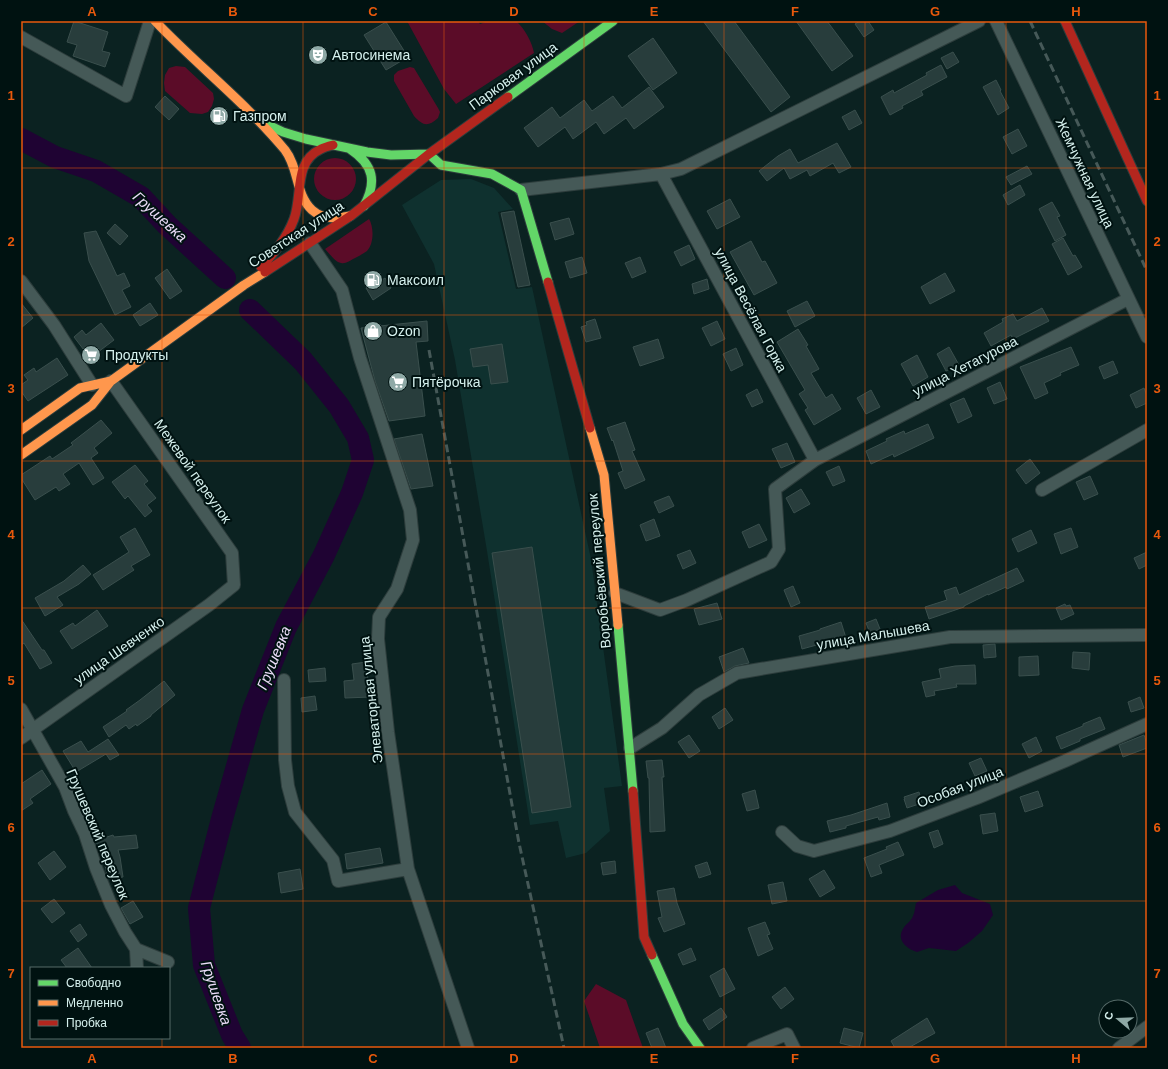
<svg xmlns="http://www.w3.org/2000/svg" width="1168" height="1069" font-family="Arial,sans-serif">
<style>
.built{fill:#0f312f}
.green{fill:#5b0c28}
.water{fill:#1f0333}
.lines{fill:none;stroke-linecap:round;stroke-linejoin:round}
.river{stroke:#1f0333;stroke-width:22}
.building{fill:#283d3c;stroke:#3a4f4d}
.street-casing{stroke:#2d3d3c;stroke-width:14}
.fast-casing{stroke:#2d3d3c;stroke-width:11}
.slow-casing{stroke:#2d3d3c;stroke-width:11}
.jam-casing{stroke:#2d3d3c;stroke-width:11}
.street{stroke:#455957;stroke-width:12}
.fast{stroke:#63d668;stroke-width:9}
.slow{stroke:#ff974d;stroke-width:9}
.jam{stroke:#b3261e;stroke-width:9}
.rail{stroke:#465958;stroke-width:3;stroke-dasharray:8 4;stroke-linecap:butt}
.grid{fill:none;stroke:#e8590c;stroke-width:1;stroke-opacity:0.55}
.labels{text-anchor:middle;stroke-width:4;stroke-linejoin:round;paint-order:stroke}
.poi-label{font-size:14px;fill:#d6f1ee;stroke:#001211;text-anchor:start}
.street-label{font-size:14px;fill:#d6f1ee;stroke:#001211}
.water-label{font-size:15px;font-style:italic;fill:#ecddf9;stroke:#001211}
.neatline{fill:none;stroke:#e8590c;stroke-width:1.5}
.grid-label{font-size:13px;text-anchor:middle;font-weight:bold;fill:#e8590c}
</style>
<rect width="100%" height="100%" fill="#0b2221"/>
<!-- built -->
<path class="built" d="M 471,179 L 494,188 L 513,209 L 498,212 L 516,289 L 532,287 L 591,559 L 622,786 L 604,788 L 610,831 L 586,853 L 566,858 L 558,821 L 530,825 L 487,551 L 455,360 L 434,264 L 402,205 L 441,180 Z"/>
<!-- green -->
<path class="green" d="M 407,21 L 478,21 L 480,24 L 488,21 L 516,21 C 525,29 532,42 534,53 L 456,104 L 444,89 Z
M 542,21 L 580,21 L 562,33 L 552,29 Z
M 176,66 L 185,67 L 213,93 L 214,99 L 212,106 L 208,112 L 202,114 L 190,113 L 165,91 L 164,83 L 165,75 L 169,68 Z
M 410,67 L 414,68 L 438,108 L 440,112 L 438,118 C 428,127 423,126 414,116 L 394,81 L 394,75 L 398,71 Z
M314 179a21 21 0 1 1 42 0a21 21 0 1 1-42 0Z
M 369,219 C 374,227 374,244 367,251 C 363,254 357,257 353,259 C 349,261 346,264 341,263 C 335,262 330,254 325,249 Z
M 596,984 L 626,1000 L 643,1048 L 600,1048 L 584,1001 Z"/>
<!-- water -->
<path class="water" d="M 955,885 L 962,893 L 990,904 L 993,915 L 982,931 L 968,943 L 956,951 L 929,948 L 917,952 C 907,949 896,940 903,929 C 905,924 911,922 913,916 C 915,912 915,907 916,903 L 938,890 Z"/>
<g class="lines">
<!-- river -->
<path class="river" d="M 21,139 L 55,157 L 96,171 L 141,197 L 167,225 L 225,278
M 240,1048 L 232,1035 L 204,965 L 199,908 L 222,819 L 253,710 L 286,627 L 324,555 L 352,493 L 363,460 L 358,438 L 339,406 L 303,361 L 250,310"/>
</g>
<!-- building -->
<path class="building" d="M 74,21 L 108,32 L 102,51 L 110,53 L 105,67 L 73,56 L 77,45 L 67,42 Z
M 703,21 L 734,21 L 790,97 L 771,112 Z
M 796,21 L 827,21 L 853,56 L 832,71 Z
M 860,21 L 868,21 L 874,30 L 864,37 L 855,24 Z
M 386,22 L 408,57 L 386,70 L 364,35 Z
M 653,38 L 677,73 L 653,90 L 628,56 Z
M 953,52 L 959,62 L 947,69 L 941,58 Z
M 941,65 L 947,77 L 921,91 L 923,95 L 902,106 L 903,108 L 890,115 L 881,97 L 893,90 L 894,93 L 927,75 L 926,73 Z
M 996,80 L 1001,90 L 1000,91 L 1009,108 L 998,115 L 983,87 Z
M 649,87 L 664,107 L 634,129 L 626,118 L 604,134 L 596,122 L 573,139 L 565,127 L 538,147 L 524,128 L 552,107 L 560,118 L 584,100 L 592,111 L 613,96 L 622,108 Z
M 165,96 L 179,109 L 169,120 L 155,107 Z
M 855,110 L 862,123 L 849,130 L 842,117 Z
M 1018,129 L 1027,146 L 1012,154 L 1003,137 Z
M 837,143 L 851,167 L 839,173 L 833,163 L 810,176 L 807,170 L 790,179 L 784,168 L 767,181 L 759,171 L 778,156 L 790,149 L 798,163 Z
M 1027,166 L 1032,174 L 1011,185 L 1006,177 Z
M 1020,185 L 1025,195 L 1008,205 L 1003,195 Z
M 730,199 L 740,217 L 717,229 L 707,211 Z
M 1052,202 L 1060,216 L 1057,217 L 1066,235 L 1055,241 L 1039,209 Z
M 514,211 L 530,285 L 518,287 L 501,213 Z
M 569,218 L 574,234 L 555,240 L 550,223 Z
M 115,224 L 128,236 L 120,245 L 107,233 Z
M 96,231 L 117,276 L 124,273 L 130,286 L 122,290 L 131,307 L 115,315 L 89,261 L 84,233 Z
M 1063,238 L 1073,256 L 1075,255 L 1082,267 L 1068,275 L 1052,244 Z
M 751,241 L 762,262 L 765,261 L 777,283 L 754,295 L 730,252 Z
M 689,245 L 695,259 L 681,266 L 674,252 Z
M 582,257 L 587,273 L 570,278 L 565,262 Z
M 640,257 L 646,272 L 632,278 L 625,263 Z
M 167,269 L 182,291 L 170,299 L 155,278 Z
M 372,272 L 379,282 L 385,278 L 391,288 L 373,300 L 366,288 L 370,285 L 364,276 Z
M 945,273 L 955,291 L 930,304 L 921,287 Z
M 707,279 L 709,289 L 694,294 L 692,284 Z
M 807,301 L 815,316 L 795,327 L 787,311 Z
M 21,303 L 33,318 L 21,328 Z
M 150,303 L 158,315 L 140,326 L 133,315 Z
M 1042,308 L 1049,321 L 1013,339 L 1011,335 L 991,346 L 984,333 L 1003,322 L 1002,319 L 1013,314 L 1017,321 Z
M 595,319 L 601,338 L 586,342 L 581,327 L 587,325 L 586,322 Z
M 427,321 L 428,341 L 416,342 L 425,416 L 389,421 L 375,381 L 361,328 Z
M 717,321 L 725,339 L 711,346 L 702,328 Z
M 101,323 L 114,340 L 90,358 L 74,337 L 82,330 L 86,335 Z
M 798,329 L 808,345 L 806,346 L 819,369 L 811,373 L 826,398 L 832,394 L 841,409 L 814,425 L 805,410 L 808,408 L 799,394 L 805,390 L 777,342 Z
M 658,339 L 664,358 L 640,366 L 633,347 Z
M 502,344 L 508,382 L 491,384 L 488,365 L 473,367 L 470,349 Z
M 949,347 L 959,365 L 946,371 L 937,354 Z
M 1071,347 L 1079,365 L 1060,373 L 1061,375 L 1044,383 L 1048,393 L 1035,399 L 1020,367 Z
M 736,348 L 743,365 L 731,371 L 723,354 Z
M 917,355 L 928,377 L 913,386 L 901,364 Z
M 57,358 L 68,375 L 28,401 L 21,391 L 21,385 L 28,380 L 24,375 L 34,368 L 36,372 Z
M 1113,361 L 1118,373 L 1104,379 L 1099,367 Z
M 1000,382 L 1007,399 L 994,404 L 987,388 Z
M 1144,388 L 1147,396 L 1147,403 L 1136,408 L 1130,395 Z
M 757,389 L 763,402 L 752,407 L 746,395 Z
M 871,390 L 880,407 L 866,414 L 857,398 Z
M 964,398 L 972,416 L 958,423 L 950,404 Z
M 101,420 L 112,433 L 94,448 L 98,453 L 91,458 L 104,478 L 93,485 L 79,463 L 63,474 L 70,484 L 59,491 L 56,487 L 35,500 L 21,478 L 21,475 L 50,456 L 52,459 L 73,445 L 71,443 Z
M 625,422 L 635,450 L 632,451 L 645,480 L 625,489 L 618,473 L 623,471 L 613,440 L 612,441 L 607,428 Z
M 928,424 L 934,438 L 894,457 L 893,454 L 871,464 L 866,451 L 887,441 L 886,439 L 904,431 L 905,434 Z
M 422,434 L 433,486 L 411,489 L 394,439 Z
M 787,443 L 795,462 L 781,468 L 772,449 Z
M 1030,459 L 1040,473 L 1026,484 L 1016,470 Z
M 135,465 L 148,481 L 144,484 L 156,498 L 147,505 L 152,511 L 145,517 L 128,496 L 125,499 L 112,482 Z
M 839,466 L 845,481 L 833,486 L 826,472 Z
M 1090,476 L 1098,494 L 1084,500 L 1076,482 Z
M 801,489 L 810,504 L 794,513 L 786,498 Z
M 669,496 L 674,506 L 659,513 L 654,502 Z
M 654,519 L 660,536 L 646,541 L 640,525 Z
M 759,524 L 767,540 L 749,548 L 742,532 Z
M 135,528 L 150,555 L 131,566 L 134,570 L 103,590 L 93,575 L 129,552 L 120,537 Z
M 1071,528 L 1078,547 L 1061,554 L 1054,534 Z
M 1031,530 L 1037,543 L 1018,552 L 1012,539 Z
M 532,547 L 571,807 L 532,813 L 492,553 Z
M 690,550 L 696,563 L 683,569 L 677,555 Z
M 1147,552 L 1147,565 L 1139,569 L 1134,558 Z
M 83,565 L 91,574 L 79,584 L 57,597 L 63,605 L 45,616 L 35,598 L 64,581 Z
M 1017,568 L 1024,581 L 1007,589 L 1006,587 L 988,595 L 988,594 L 964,606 L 964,607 L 929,619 L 925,607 L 947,600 L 944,591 L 956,587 L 959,595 Z
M 793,586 L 800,603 L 791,607 L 784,590 Z
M 717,603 L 722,619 L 699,625 L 694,609 Z
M 1065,604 L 1066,606 L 1070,605 L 1074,614 L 1061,620 L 1056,608 Z
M 97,610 L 108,626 L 72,649 L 60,631 L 73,623 L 75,626 Z
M 21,619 L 42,650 L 44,650 L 52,663 L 40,669 L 24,643 L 21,645 Z
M 876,619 L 880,629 L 870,633 L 866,623 Z
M 841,622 L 846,638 L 825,645 L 824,643 L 802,649 L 799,636 L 820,630 L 820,629 Z
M 995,644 L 996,657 L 984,658 L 983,645 Z
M 743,648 L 749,663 L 735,666 L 724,672 L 719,657 Z
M 1073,652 L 1090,653 L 1089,670 L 1072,668 Z
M 1038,656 L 1039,675 L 1019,676 L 1019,657 Z
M 366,662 L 368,680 L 371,680 L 371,697 L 345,698 L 344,681 L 354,680 L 352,664 Z
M 975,665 L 976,684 L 956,684 L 957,687 L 934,691 L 935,695 L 926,697 L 922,682 L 941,678 L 939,669 L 955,666 Z
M 325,668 L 326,681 L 309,682 L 308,670 Z
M 164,681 L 175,695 L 151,715 L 151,716 L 137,726 L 136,724 L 129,729 L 126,725 L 109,737 L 103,727 L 127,711 L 126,710 L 140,700 Z
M 315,696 L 317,710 L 302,712 L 301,698 Z
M 1140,697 L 1144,708 L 1131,712 L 1128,702 Z
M 725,708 L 733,720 L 719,729 L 712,717 Z
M 1100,717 L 1105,729 L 1080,739 L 1080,741 L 1061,749 L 1056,737 L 1083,726 L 1083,724 Z
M 689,735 L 700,751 L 689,758 L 678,742 Z
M 1144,735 L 1147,744 L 1147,748 L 1123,757 L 1119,745 Z
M 1036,737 L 1042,751 L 1029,758 L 1022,744 Z
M 108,739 L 119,755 L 110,760 L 106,754 L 76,772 L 63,751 L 81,741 L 88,752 Z
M 981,758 L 987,771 L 975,776 L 969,763 Z
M 662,760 L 664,777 L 662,777 L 665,831 L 650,832 L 649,778 L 648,778 L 646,761 Z
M 42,770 L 51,784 L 30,799 L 33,803 L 21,811 L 21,784 Z
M 755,790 L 759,808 L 747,811 L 742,794 Z
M 1038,791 L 1043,806 L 1025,812 L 1020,797 Z
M 919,792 L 922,803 L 907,808 L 904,799 L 905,799 L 904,797 Z
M 887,803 L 890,817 L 879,820 L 878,817 L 846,826 L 846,828 L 830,832 L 827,821 L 851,815 Z
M 995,813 L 998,831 L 983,834 L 980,815 Z
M 938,830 L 943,844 L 934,848 L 929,833 Z
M 113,835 L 114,837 L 136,835 L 138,848 L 118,850 L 120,857 L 123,877 L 108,879 L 104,861 L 108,858 L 95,841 Z
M 898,842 L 904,855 L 879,865 L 882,873 L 871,877 L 864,858 L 887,849 L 886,847 Z
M 380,848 L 383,863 L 347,869 L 345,854 Z
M 54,851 L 66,867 L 50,880 L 38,863 Z
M 615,861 L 616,873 L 603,875 L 601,863 Z
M 707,862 L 711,874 L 699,878 L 695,866 Z
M 300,869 L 303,889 L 281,893 L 278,873 Z
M 824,870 L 835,888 L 820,897 L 809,879 Z
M 783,882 L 787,901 L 772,904 L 768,885 Z
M 674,888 L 677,903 L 685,924 L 664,932 L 658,918 L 662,917 L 657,891 Z
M 54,899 L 65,913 L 52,923 L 41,909 Z
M 133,901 L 143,917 L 130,924 L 121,908 Z
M 765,922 L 770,934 L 767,935 L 773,949 L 758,956 L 748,928 Z
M 80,924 L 87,935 L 78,942 L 70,931 Z
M 78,948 L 92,968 L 67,968 L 61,960 Z
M 691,948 L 696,960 L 683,965 L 678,954 Z
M 724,968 L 735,989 L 720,997 L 710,976 Z
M 785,987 L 794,999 L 781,1009 L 772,997 Z
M 721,1008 L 727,1017 L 709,1030 L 703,1020 Z
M 927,1018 L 935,1033 L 908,1048 L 895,1048 L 891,1041 Z
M 658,1028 L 666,1048 L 652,1048 L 646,1033 Z
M 844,1028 L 863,1033 L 859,1048 L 840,1043 Z"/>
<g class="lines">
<defs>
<path id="street" d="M 996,21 L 1147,337
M 21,37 L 126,96 L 150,21
M 661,174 L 815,460
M 521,190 L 661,174 L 681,169 L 979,21
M 310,243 L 342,290 L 360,358 L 410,510 L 413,540 L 397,589 L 379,617 L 378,639 L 388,732 L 408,869 L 468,1048
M 21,281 L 54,325 L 92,385
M 1042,490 L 1147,430
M 615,593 L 660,610 L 687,600 L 771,562 L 779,549 L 775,489 L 815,460 L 1128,299
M 284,680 L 285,760 L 288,786 L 295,812 L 333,860 L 338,881 L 408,869
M 21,709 L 65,787 L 74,811 L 85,834 L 96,868 L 111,905 L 125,932 L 136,949 L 168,962
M 21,738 L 209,605 L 234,585 L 232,553 L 111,381
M 630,748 L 662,728 L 699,695 L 737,673 L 950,637 L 1147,635
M 782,832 L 797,846 L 814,851 L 890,831 L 977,798 L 1065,761 L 1147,724
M 136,949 L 137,968
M 753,1048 L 787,1034 L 794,1048
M 1119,1048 L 1147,1027"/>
<path id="fast" d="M 508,97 L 613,21
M 264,123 L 283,132 L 306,139 L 367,152 L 391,155 L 429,154
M 350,149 C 374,165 377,182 364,206
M 429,154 L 441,165 L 492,174 L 521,190 L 548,282
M 618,625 L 633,791
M 652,955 L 683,1024 L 700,1048"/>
<path id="slow" d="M 155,21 C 197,65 246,103 285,150 C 299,168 295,194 312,210 C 323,220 337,219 350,216
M 590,428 L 604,475 L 618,625
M 21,430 L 80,388 L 111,381
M 21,455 L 92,405 L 111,381 L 244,285 L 265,272"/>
<path id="jam" d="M 1065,21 L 1147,201
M 261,267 C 274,253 287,238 294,219 C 303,195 293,162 321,149 C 325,147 329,146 333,145
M 265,272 L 352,215 L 429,154 L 508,97
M 548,282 L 590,428
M 633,791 L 644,937 L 652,955"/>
</defs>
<!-- street casing -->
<use href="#street" class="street-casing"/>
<!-- fast casing -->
<use href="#fast" class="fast-casing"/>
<!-- slow casing -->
<use href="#slow" class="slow-casing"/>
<!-- jam casing -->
<use href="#jam" class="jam-casing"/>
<!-- street -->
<use href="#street" class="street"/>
<!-- fast -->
<use href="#fast" class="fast"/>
<!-- slow -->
<use href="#slow" class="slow"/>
<!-- jam -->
<use href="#jam" class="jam"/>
<!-- rail -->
<path class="rail" d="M 1030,21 L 1147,271
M 429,350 L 519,843 L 564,1048"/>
</g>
<!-- grid -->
<path class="grid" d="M 162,21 L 162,968M 303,21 L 303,1048M 444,21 L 444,1048M 584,21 L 584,1048M 724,21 L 724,1048M 865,21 L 865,1048M 1006,21 L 1006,1048M 21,168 L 1147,168M 21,315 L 1147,315M 21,461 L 1147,461M 21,608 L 1147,608M 21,754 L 1147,754M 21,901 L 1147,901M 162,1038 L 162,1048"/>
<!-- icons -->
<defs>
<symbol id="theatre-disc" viewBox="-11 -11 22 22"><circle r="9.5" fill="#8fa9a6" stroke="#001211"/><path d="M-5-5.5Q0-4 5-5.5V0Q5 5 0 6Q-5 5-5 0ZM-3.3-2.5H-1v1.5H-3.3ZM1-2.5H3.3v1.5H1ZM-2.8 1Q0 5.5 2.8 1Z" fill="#fff"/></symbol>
<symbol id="fuel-disc" viewBox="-11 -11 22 22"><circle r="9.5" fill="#8fa9a6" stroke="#001211"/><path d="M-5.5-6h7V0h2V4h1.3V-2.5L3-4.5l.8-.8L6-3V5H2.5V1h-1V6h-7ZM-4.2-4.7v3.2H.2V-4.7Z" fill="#fff"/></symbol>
<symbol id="shop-disc" viewBox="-11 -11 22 22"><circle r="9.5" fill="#8fa9a6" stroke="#001211"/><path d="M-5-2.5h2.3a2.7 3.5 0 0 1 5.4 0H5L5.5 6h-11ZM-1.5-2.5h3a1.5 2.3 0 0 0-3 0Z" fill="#fff"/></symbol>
<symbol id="supermarket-disc" viewBox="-11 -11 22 22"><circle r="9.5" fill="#8fa9a6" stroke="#001211"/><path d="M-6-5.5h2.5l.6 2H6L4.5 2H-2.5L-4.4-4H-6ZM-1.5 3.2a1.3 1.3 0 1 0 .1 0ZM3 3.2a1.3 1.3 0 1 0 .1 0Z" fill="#fff"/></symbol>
</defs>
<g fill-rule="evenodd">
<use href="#theatre-disc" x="307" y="44" width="22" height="22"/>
<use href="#fuel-disc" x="208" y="105" width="22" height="22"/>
<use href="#fuel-disc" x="362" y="269" width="22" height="22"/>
<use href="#shop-disc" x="362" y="320" width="22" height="22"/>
<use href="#supermarket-disc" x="80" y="344" width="22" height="22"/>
<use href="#supermarket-disc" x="387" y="371" width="22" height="22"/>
</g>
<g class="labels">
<!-- poi labels -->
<g class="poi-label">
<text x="332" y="60">Автосинема</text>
<text x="233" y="121">Газпром</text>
<text x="387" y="285">Максоил</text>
<text x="387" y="336">Ozon</text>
<text x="105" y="360">Продукты</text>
<text x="412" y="387">Пятёрочка</text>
</g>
<!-- street labels -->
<g class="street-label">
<text transform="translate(513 76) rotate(-36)" y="5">Парковая улица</text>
<text transform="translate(1085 173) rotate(65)" y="5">Жемчужная улица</text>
<text transform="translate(296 234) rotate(-33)" y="5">Советская улица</text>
<text transform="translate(751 310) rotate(62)" y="5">улица Весёлая Горка</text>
<text transform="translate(965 366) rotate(-27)" y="5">улица Хетагурова</text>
<text transform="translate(193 471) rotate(55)" y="5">Межевой переулок</text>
<text transform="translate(599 571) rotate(-95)" y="5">Воробьёвский переулок</text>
<text transform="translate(873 635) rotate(-10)" y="5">улица Малышева</text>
<text transform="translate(119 650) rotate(-35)" y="5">улица Шевченко</text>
<text transform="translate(371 700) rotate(-96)" y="5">Элеваторная улица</text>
<text transform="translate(960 787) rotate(-21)" y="5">Особая улица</text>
<text transform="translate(98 834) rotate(67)" y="5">Грушевский переулок</text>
</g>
<!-- water labels -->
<g class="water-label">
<text transform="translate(160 217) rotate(42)" y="5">Грушевка</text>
<text transform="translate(274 658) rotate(-68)" y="5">Грушевка</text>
<text transform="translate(216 993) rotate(71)" y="5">Грушевка</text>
</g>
</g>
<!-- border -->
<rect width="1168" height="1069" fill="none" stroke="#001211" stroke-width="44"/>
<!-- legend -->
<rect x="30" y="967" width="140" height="72" fill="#001211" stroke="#566b69"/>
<rect x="38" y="980" width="20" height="6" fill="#63d668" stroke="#566b69"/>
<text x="66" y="987" font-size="12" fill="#d6f1ee">Свободно</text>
<rect x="38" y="1000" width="20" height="6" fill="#ff974d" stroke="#566b69"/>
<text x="66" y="1007" font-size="12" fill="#d6f1ee">Медленно</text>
<rect x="38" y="1020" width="20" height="6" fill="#b3261e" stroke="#566b69"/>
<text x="66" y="1027" font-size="12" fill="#d6f1ee">Пробка</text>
<!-- north arrow -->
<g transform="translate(1118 1019) rotate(289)"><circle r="19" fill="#001211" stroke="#566b69"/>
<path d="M0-3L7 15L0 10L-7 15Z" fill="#8fa9a6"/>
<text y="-6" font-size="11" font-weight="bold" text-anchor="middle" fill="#d6f1ee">С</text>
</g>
<rect x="22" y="22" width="1124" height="1025" class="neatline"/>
<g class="grid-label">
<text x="92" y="16">A</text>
<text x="233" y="16">B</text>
<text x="373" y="16">C</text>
<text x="514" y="16">D</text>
<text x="654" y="16">E</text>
<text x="795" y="16">F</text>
<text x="935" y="16">G</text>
<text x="1076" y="16">H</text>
<text x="11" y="100">1</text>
<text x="1157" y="100">1</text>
<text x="11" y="246">2</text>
<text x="1157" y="246">2</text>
<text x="11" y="393">3</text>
<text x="1157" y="393">3</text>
<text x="11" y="539">4</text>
<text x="1157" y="539">4</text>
<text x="11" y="685">5</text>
<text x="1157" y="685">5</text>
<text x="11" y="832">6</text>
<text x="1157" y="832">6</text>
<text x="11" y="978">7</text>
<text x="1157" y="978">7</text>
<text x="92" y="1063">A</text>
<text x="233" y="1063">B</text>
<text x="373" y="1063">C</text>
<text x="514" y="1063">D</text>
<text x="654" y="1063">E</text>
<text x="795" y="1063">F</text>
<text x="935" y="1063">G</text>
<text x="1076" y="1063">H</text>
</g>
</svg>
